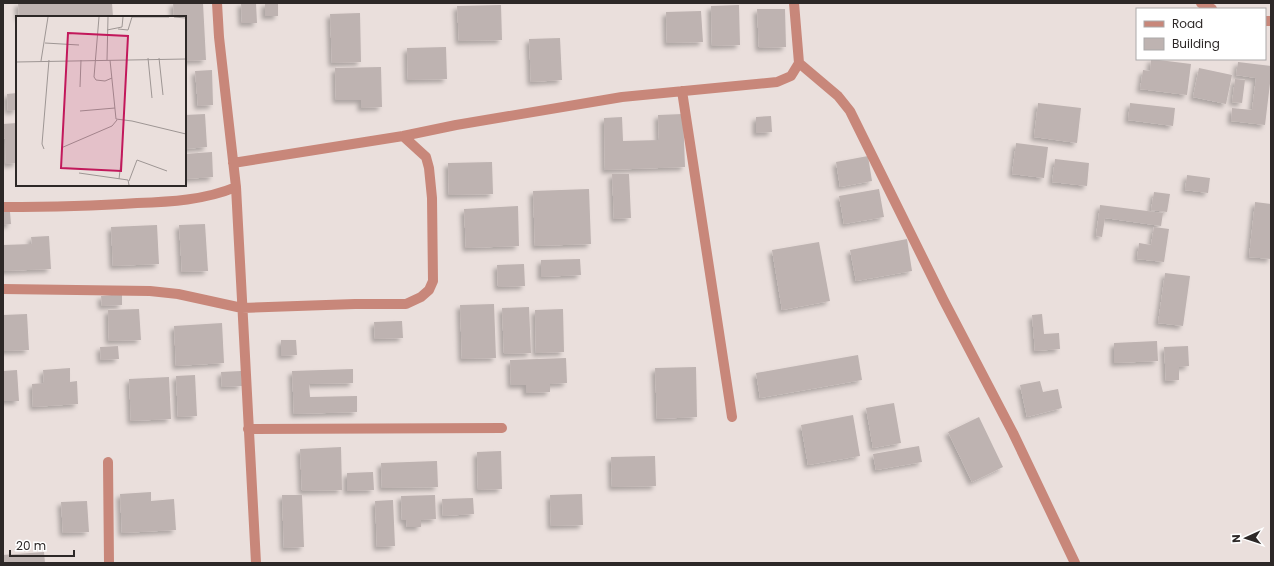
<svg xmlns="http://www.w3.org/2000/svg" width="1274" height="566" font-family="Poppins,sans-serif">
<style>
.building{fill:#beb3b1;filter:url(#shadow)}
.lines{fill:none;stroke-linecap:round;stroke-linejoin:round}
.street{stroke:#c8877a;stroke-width:10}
.inset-road{fill:none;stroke:#9e9694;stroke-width:1}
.view{fill:#c2185b;fill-opacity:0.15;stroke:#c2185b;stroke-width:2}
.inset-edge{fill:none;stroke:#2d2827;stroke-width:2}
</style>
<defs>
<filter id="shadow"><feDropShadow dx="-3.5" dy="3.5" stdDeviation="2" flood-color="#0004"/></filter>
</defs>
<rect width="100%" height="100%" fill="#eadfdc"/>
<!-- building -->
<path class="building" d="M 18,3 L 112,3 L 113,17 L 19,17 Z
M 173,3 L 203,3 L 206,60 L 185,61 L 185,17 L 174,17 Z
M 241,3 L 256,3 L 257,23 L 242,23 Z
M 265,3 L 278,3 L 278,16 L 265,16 Z
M 501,5 L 502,40 L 459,41 L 457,6 Z
M 739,5 L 740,45 L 712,46 L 711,6 Z
M 757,9 L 785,9 L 786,47 L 759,48 Z
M 701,11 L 703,42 L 667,43 L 666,12 Z
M 360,13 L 361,62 L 332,63 L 330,14 Z
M 560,38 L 562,80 L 531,82 L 529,39 Z
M 446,47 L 447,79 L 408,80 L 407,48 Z
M 1151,59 L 1191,64 L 1187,95 L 1140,89 L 1143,70 L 1150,71 Z
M 1238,62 L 1271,66 L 1271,75 L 1265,125 L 1231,121 L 1232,108 L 1252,110 L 1256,78 L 1236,75 Z
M 381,67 L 382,107 L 361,108 L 361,100 L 336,100 L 335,68 Z
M 1199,68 L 1232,75 L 1226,104 L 1193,97 Z
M 212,70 L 213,105 L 198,106 L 195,71 Z
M 1235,79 L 1245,80 L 1242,103 L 1232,102 Z
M 17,93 L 17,110 L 8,111 L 7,94 Z
M 1038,103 L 1081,108 L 1077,143 L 1034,137 Z
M 1130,103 L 1175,108 L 1173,126 L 1128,120 Z
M 205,114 L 207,147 L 185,149 L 185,115 Z
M 683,114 L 685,167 L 605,170 L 604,118 L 622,117 L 623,141 L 659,140 L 658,115 Z
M 771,116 L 772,132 L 756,133 L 756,117 Z
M 17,123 L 17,163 L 6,164 L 5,138 L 3,139 L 3,124 Z
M 1016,143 L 1048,147 L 1044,178 L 1012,174 Z
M 212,152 L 213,177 L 185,179 L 185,154 Z
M 868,156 L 872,181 L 840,187 L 836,162 Z
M 1055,159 L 1089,163 L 1087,186 L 1052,182 Z
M 492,162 L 493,194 L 449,195 L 448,163 Z
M 612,174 L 629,174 L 631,218 L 614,219 Z
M 1187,175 L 1210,178 L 1208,193 L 1185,190 Z
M 589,189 L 591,244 L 535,246 L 533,191 Z
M 879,189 L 884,217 L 844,224 L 839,196 Z
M 1154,192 L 1170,194 L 1167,212 L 1151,210 Z
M 1255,202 L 1271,204 L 1271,259 L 1249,257 Z
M 1100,205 L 1163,213 L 1161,226 L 1105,218 L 1102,237 L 1096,236 Z
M 518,206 L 519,246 L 466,248 L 464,209 Z
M 3,212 L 10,212 L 11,224 L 3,225 Z
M 205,224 L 208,271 L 182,272 L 179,225 Z
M 157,225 L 159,264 L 113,266 L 111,227 Z
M 1154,227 L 1169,229 L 1164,262 L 1137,259 L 1139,243 L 1151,245 Z
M 49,236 L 51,269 L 3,271 L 3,245 L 32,244 L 31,237 Z
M 907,239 L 912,271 L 856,281 L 850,250 Z
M 819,242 L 830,301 L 782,310 L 772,250 Z
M 580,259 L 581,275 L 541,277 L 541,260 Z
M 524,264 L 525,286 L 498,287 L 497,265 Z
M 1165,273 L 1190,276 L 1183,326 L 1158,323 Z
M 122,294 L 122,305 L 102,306 L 101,296 Z
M 494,304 L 496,358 L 462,359 L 460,305 Z
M 529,307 L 531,353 L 504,354 L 502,308 Z
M 139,309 L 141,340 L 109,341 L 108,310 Z
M 563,309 L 564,352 L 536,353 L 535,310 Z
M 27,314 L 29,350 L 3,351 L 3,315 Z
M 1042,314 L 1044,334 L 1059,333 L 1060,349 L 1035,351 L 1032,315 Z
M 402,321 L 403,338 L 375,339 L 374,322 Z
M 222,323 L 224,363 L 176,366 L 174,326 Z
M 281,340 L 296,340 L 297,355 L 281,356 Z
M 1157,341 L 1158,361 L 1114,363 L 1114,343 Z
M 118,346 L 119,359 L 101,360 L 100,347 Z
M 1188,346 L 1189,366 L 1179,367 L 1179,380 L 1166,381 L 1164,347 Z
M 858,355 L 862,380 L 760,398 L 756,373 Z
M 566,358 L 567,383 L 550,384 L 550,392 L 526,393 L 526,385 L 511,385 L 510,360 Z
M 696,367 L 697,417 L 657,419 L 655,368 Z
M 70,368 L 70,382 L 77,381 L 78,404 L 33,407 L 32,384 L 44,383 L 43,370 Z
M 353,369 L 353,383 L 309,384 L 310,397 L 357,396 L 357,412 L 294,414 L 292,371 Z
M 17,370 L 19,401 L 3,401 L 3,371 Z
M 241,371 L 242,386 L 222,387 L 221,372 Z
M 195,375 L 197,416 L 178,417 L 176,376 Z
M 169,377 L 171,419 L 131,421 L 129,379 Z
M 1040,381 L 1043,392 L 1058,389 L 1062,408 L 1027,417 L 1020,385 Z
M 894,403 L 901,443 L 873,448 L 866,408 Z
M 853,415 L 860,456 L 808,465 L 801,425 Z
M 979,417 L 1003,467 L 972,482 L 948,432 Z
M 919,446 L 922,462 L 876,470 L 873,454 Z
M 341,447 L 342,490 L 302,491 L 300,449 Z
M 501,451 L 502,489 L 478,490 L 477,452 Z
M 655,456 L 656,486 L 612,487 L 611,457 Z
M 437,461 L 438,487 L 382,488 L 381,463 Z
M 373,472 L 374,490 L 347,491 L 347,473 Z
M 151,492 L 151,501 L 174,499 L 176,530 L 122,533 L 120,494 Z
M 582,494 L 583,525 L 551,526 L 550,495 Z
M 282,495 L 302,495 L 304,547 L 284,548 Z
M 435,495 L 436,519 L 421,520 L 421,527 L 407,527 L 406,520 L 402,520 L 401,496 Z
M 473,498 L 474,514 L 443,516 L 442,499 Z
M 393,500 L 395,546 L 377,547 L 375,501 Z
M 87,501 L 89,532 L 63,533 L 61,502 Z
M 44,552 L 45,563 L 3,563 L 3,555 Z"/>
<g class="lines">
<!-- street -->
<path class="street" d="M 217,3 L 219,37 L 236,187 L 256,563
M 1201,3 L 1212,9
M 1265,21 L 1271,21
M 799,63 L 838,96 L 850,111 L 943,299 L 1013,433 L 1075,563
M 682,91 L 732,417
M 233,163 L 403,136 L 456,125 L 622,97 L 777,82 L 791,76 L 799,63 L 794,3
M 3,207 C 48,207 93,206 137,203 C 170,202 205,200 236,187
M 3,289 L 150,291 L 178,294 L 242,308 L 355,304 L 406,304 L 421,297 L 429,290 L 433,281 L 432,198 L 429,168 L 426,157 L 403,136
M 248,429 L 502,428
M 108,462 L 109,563"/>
</g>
<!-- overview -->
<g transform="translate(16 16)">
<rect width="170" height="170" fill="#eadfdc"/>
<path class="inset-road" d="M 83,1 L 78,61 L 80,64 L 89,65 L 96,62M 158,1 L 170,2M 102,13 L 112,14 L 116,1 L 153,1M 91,14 L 106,11 L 107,1M 29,27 L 63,29M 132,42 L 136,82M 143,42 L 147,79M 91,44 L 92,1M 94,44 L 100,103 L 116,105 L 170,118M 25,45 L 32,1M 0,46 L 170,43M 64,71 L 65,44M 64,95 L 99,92M 45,132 L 96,110 L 101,104M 28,133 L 26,128 L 33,44M 63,157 L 112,164 L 113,169M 103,163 L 106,138M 113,165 L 121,144 L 151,155"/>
<path class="view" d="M 52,17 L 112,20 L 105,155 L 45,152 Z"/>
<rect width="170" height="170" class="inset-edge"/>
</g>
<!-- border -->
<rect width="1274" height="566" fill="none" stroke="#2d2827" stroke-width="8"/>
<!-- legend -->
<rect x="1136" y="8" width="130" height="52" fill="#ffffff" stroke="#aba9a9"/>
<rect x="1144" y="21" width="20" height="6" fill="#c8877a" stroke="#aba9a9"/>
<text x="1172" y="28" font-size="12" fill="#2d2827">Road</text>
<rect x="1144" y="38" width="20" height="12" fill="#beb3b1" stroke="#aba9a9"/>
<text x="1172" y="48" font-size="12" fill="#2d2827">Building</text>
<!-- north arrow -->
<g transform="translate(1246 538) rotate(267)" stroke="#ffffff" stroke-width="3" paint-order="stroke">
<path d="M0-3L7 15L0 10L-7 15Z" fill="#2d2827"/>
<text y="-6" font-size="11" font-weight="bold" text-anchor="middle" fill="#2d2827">N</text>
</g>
<!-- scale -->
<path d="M10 550v6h64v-6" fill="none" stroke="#2d2827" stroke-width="2"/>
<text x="16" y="550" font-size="12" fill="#2d2827" stroke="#ffffff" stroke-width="3" paint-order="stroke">20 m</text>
</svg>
